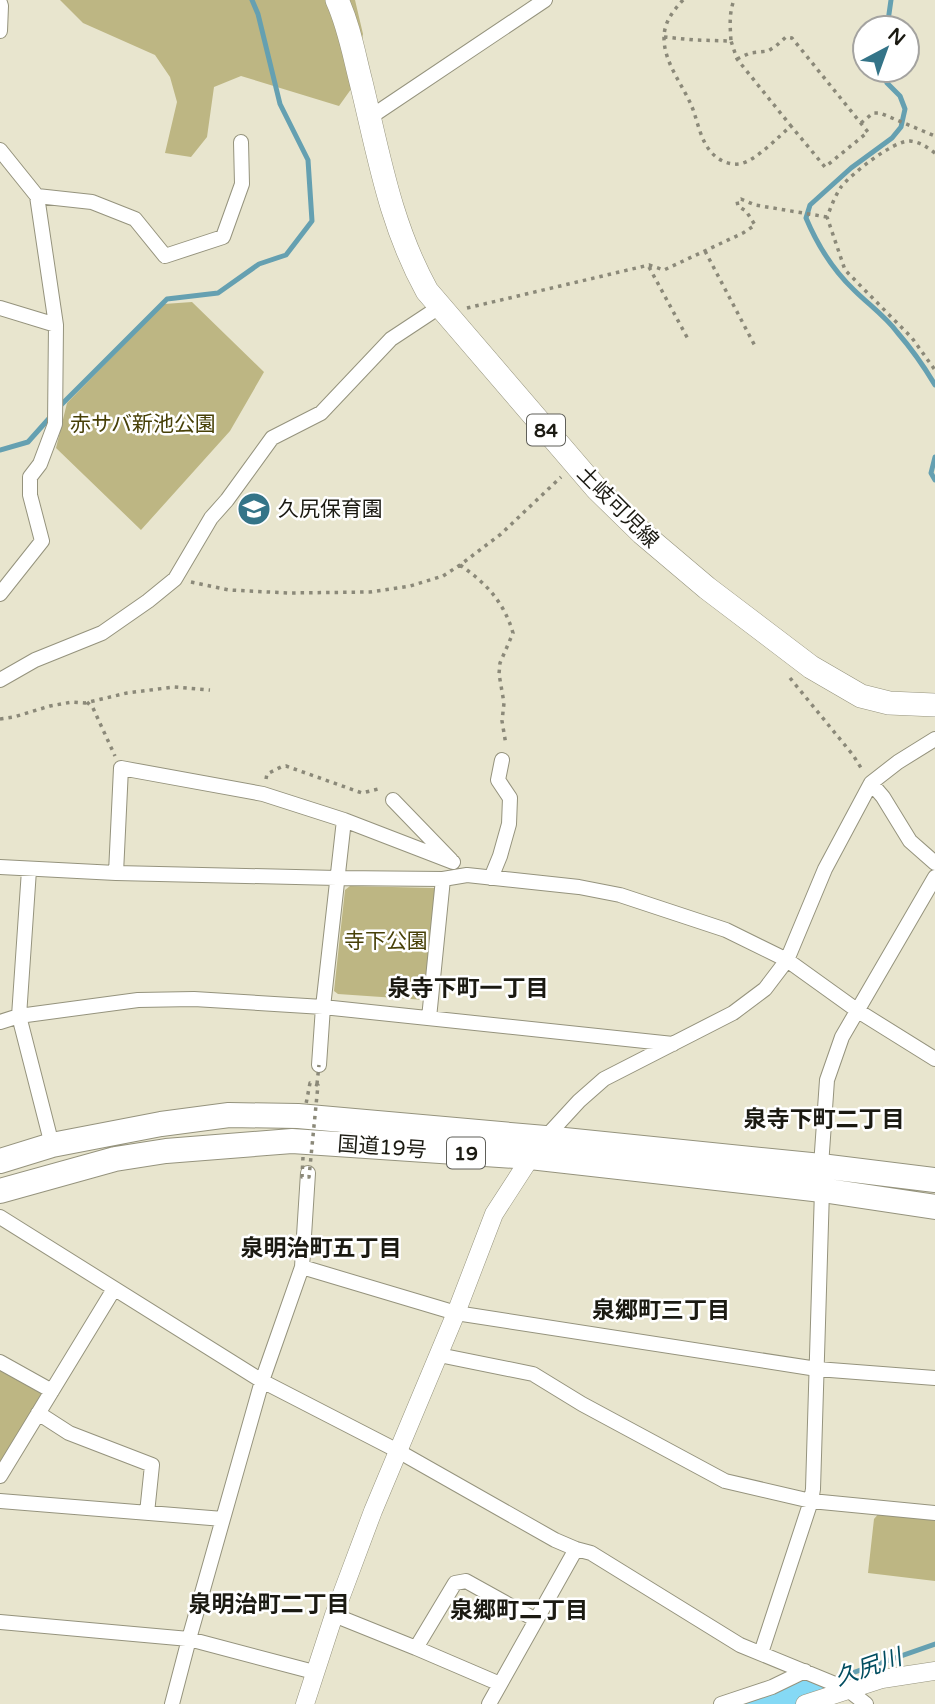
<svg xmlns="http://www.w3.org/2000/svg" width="935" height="1704" font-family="'Varela Round','Noto Sans JP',sans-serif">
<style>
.green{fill:#bdb683}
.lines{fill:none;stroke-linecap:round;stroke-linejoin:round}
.stream{stroke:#65a0b1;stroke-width:5}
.river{stroke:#85d9f5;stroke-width:32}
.minor-casing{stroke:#95937d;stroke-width:16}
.tertiary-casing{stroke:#95937d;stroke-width:19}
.primary-casing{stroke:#95937d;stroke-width:24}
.trunk-casing{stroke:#95937d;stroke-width:26}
.path{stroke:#8b8979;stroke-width:3.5;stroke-dasharray:3.5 5;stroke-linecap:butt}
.minor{stroke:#fff;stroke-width:14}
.tertiary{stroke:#fff;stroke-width:18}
.primary{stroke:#fff;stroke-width:23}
.trunk{stroke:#fff;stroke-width:24}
.path-bridge{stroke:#8b8979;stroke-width:3.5;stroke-dasharray:3.5 5;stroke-linecap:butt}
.labels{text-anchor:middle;stroke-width:5;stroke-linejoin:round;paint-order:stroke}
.shield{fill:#fff;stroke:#5f5f59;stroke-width:2}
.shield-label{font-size:19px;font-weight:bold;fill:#1b1a12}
.park-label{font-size:21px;fill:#474007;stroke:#fff}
.street-label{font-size:21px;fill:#1b1a12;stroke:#fff}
.poi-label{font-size:21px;fill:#1b1a12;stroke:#fff;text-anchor:start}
.neighbourhood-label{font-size:23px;font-weight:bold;fill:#1b1a12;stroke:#fff}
.water-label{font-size:23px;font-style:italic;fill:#004d60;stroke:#fff}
</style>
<rect width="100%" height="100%" fill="#e8e5ce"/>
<!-- green -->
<path class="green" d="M 60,0 L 355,0 L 363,34 L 354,85 L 339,106 L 241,76 L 214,87 L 207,137 L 191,157 L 165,153 L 177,102 L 170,77 L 155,55 L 83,23 Z
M 192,302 L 264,372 L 230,431 L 141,530 L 56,448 L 67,403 L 164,304 Z
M 350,886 L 434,888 L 436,891 L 425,1000 L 338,994 L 334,991 L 345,890 Z
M 0,1368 L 43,1391 L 43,1394 L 0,1466 Z
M 880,1512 L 935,1518 L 935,1581 L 868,1573 L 874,1519 Z"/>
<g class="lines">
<!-- stream -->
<path class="stream" d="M 887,28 L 891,0
M 881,70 L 887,83 L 900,96 L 905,109 L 901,127 L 892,138 L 851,168 L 810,205 L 806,218 C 817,244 834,271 854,290 C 868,304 885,316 897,332 C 910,347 925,368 935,385
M 59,407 L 167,299 L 218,293 L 259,264 L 286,255 L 312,221 L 308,160 L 280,104 L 258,14 L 252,0
M 0,450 L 28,442 L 53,414
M 935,457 L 931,473 L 935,480
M 832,1680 L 935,1644
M 807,1689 L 823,1683"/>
<!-- river -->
<path class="river" d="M 761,1704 L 807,1689"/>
<defs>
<path id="minor" d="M 0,3 L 1,6 L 0,31
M 369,118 L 545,0
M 0,150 L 37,196 L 56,325 L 55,424 L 40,464 L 30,477 L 30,495 L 42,541 L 0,594
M 37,196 L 92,202 L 135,219 L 165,256 L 223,237 L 242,184 L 241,142
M 0,308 L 56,325
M 0,680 L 35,660 L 102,633 L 148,601 L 175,579 L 211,518 L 227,500 L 272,438 L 321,413 L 391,339 L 441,306
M 871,783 L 883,797 L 910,841 L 935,863
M 393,800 L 451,860
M 0,867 L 116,873 L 337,878 L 443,879 L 467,875 L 579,887 L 620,895 L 726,930 L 787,960 L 858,1011 L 935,1059
M 29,870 L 19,1016 L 52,1145
M 116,873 L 121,768 L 263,794 L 344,820 L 453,862
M 491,878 L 500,856 L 509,824 L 510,798 L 498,780 L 502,760
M 429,1018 L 443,879
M 0,1022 L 19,1016 L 138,1000 L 194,999 L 323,1007 L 673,1044
M 319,1065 L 323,1007 L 344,820
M 545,1138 L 579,1101 L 604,1079 L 733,1013 L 765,989 L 787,960 L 825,869 L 871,783 L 898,762 L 935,739
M 821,1166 L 827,1080 L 842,1037 L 935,877
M 0,1217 L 262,1381 L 398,1451 L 555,1540 L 576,1549 L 591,1553 L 740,1645 L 847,1689 L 866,1704
M 302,1267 L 456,1313 L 817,1369 L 935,1378
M 439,1355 L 533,1374 L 582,1404 L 725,1481 L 811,1501 L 935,1513
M 0,1362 L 52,1391
M 38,1413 L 69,1433 L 152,1465 L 147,1513
M 0,1476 L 114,1289
M 0,1501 L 223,1519
M 334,1615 L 416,1648 L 500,1684
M 0,1622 L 189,1639 L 314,1672
M 416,1648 L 455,1583 L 466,1581 L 536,1620
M 761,1653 L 811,1501 L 813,1489 L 822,1190
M 172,1704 L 189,1639 L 262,1381 L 302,1267 L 308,1173
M 489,1704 L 576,1549
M 721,1704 L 772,1687 L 805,1671"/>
<path id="tertiary" d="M 305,1704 L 334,1615 L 373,1511 L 456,1313 L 494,1214 L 536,1149
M 805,1704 L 882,1679 L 935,1671"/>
<path id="primary" d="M 337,0 C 349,26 354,55 361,82 C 379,156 390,224 427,291 L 597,489 L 642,533 L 707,588 L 811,667 L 861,696 L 889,703 L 935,705"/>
<path id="trunk" d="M 0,1161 L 52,1145 L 161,1124 L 229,1115 L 298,1116 L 545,1138 L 821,1166 L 935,1180
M 0,1191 L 115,1159 L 166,1151 L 292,1141 L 530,1157 L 822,1190 L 935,1207"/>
</defs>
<!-- minor casing -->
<use href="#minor" class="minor-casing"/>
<!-- tertiary casing -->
<use href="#tertiary" class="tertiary-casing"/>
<!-- primary casing -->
<use href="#primary" class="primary-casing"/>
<!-- trunk casing -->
<use href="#trunk" class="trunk-casing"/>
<!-- path -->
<path class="path" d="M 683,0 C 673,11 664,22 664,38 C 664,63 683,85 692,107 C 698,122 700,139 711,152 C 718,160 728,165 739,164 C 755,162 779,136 791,126 L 737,59 L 731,41
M 664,37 L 695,40 L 731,41 C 730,26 729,13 734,0
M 737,59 L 750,53 L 768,51 L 776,46 L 786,37 L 792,38 L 868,132 L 825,167 L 791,126
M 861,123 L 873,113 L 880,113 L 935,136
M 935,153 C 927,147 920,142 910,141 C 894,140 851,174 841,187 C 835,196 831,207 827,217 L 845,270 L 912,338 L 935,370
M 705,251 L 755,346
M 649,267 L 688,339
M 467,308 L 649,265 L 664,270 L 743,233 L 755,225 L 746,211 L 738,206 L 737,201 L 741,199 L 755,205 L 827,217
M 460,565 C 486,583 504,602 513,633 L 500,663 L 499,674 L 504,703 L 502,721 L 506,745
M 191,582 L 229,590 L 288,593 L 370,592 L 410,586 L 443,576 L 460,565 L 501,534 L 561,477
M 790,678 L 853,755 L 863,771
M 87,702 L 93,708 L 115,756
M 0,719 L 14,717 L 50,706 L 72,702 L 85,703 L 127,693 L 174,687 L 210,690
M 266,779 L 267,774 L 281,767 L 286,766 L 362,793 L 378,789 L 380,791"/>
<!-- minor -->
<use href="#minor" class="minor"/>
<!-- tertiary -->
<use href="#tertiary" class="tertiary"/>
<!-- primary -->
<use href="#primary" class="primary"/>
<!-- trunk -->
<use href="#trunk" class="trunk"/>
<!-- path-bridge -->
<path class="path-bridge" d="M 317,1084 L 319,1065
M 303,1157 L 302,1177 L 309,1177 L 318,1085 L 310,1083 L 306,1104"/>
</g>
<!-- icons -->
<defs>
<symbol id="school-disc" viewBox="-11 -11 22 22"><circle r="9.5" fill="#347488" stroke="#fff"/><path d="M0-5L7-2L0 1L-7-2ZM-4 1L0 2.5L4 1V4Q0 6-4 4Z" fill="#fff"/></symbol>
</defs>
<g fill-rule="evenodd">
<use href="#school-disc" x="235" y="490" width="38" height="38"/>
</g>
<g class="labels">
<!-- shield labels -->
<g class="shield">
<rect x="527" y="414.5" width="38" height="31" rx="5"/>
<rect x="447" y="1137.5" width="38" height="31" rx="5"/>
</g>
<g class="shield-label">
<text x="546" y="437">84</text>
<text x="466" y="1160">19</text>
</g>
<!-- park labels -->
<g class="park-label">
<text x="143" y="431">赤サバ新池公園</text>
<text x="386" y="948">寺下公園</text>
</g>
<!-- street labels -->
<g class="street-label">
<text transform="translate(618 507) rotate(45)" y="7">土岐可児線</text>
<text transform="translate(382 1147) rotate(4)" y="7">国道19号</text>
</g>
<!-- poi labels -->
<g class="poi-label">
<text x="278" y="516">久尻保育園</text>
</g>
<!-- neighbourhood labels -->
<g class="neighbourhood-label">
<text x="468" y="996">泉寺下町一丁目</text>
<text x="824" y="1127">泉寺下町二丁目</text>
<text x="321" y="1256">泉明治町五丁目</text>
<text x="661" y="1318">泉郷町三丁目</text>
<text x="269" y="1612">泉明治町二丁目</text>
<text x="519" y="1618">泉郷町二丁目</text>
</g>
<!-- water labels -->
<g class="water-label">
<text transform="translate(868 1667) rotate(-19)" y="8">久尻川</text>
</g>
</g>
<!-- north arrow -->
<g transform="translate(886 49) rotate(41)"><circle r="33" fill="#ffffff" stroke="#a4a3a0" stroke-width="2"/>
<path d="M0-5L12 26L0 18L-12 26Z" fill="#347488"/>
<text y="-10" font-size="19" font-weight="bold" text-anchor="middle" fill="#1b1a12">N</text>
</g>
</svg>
